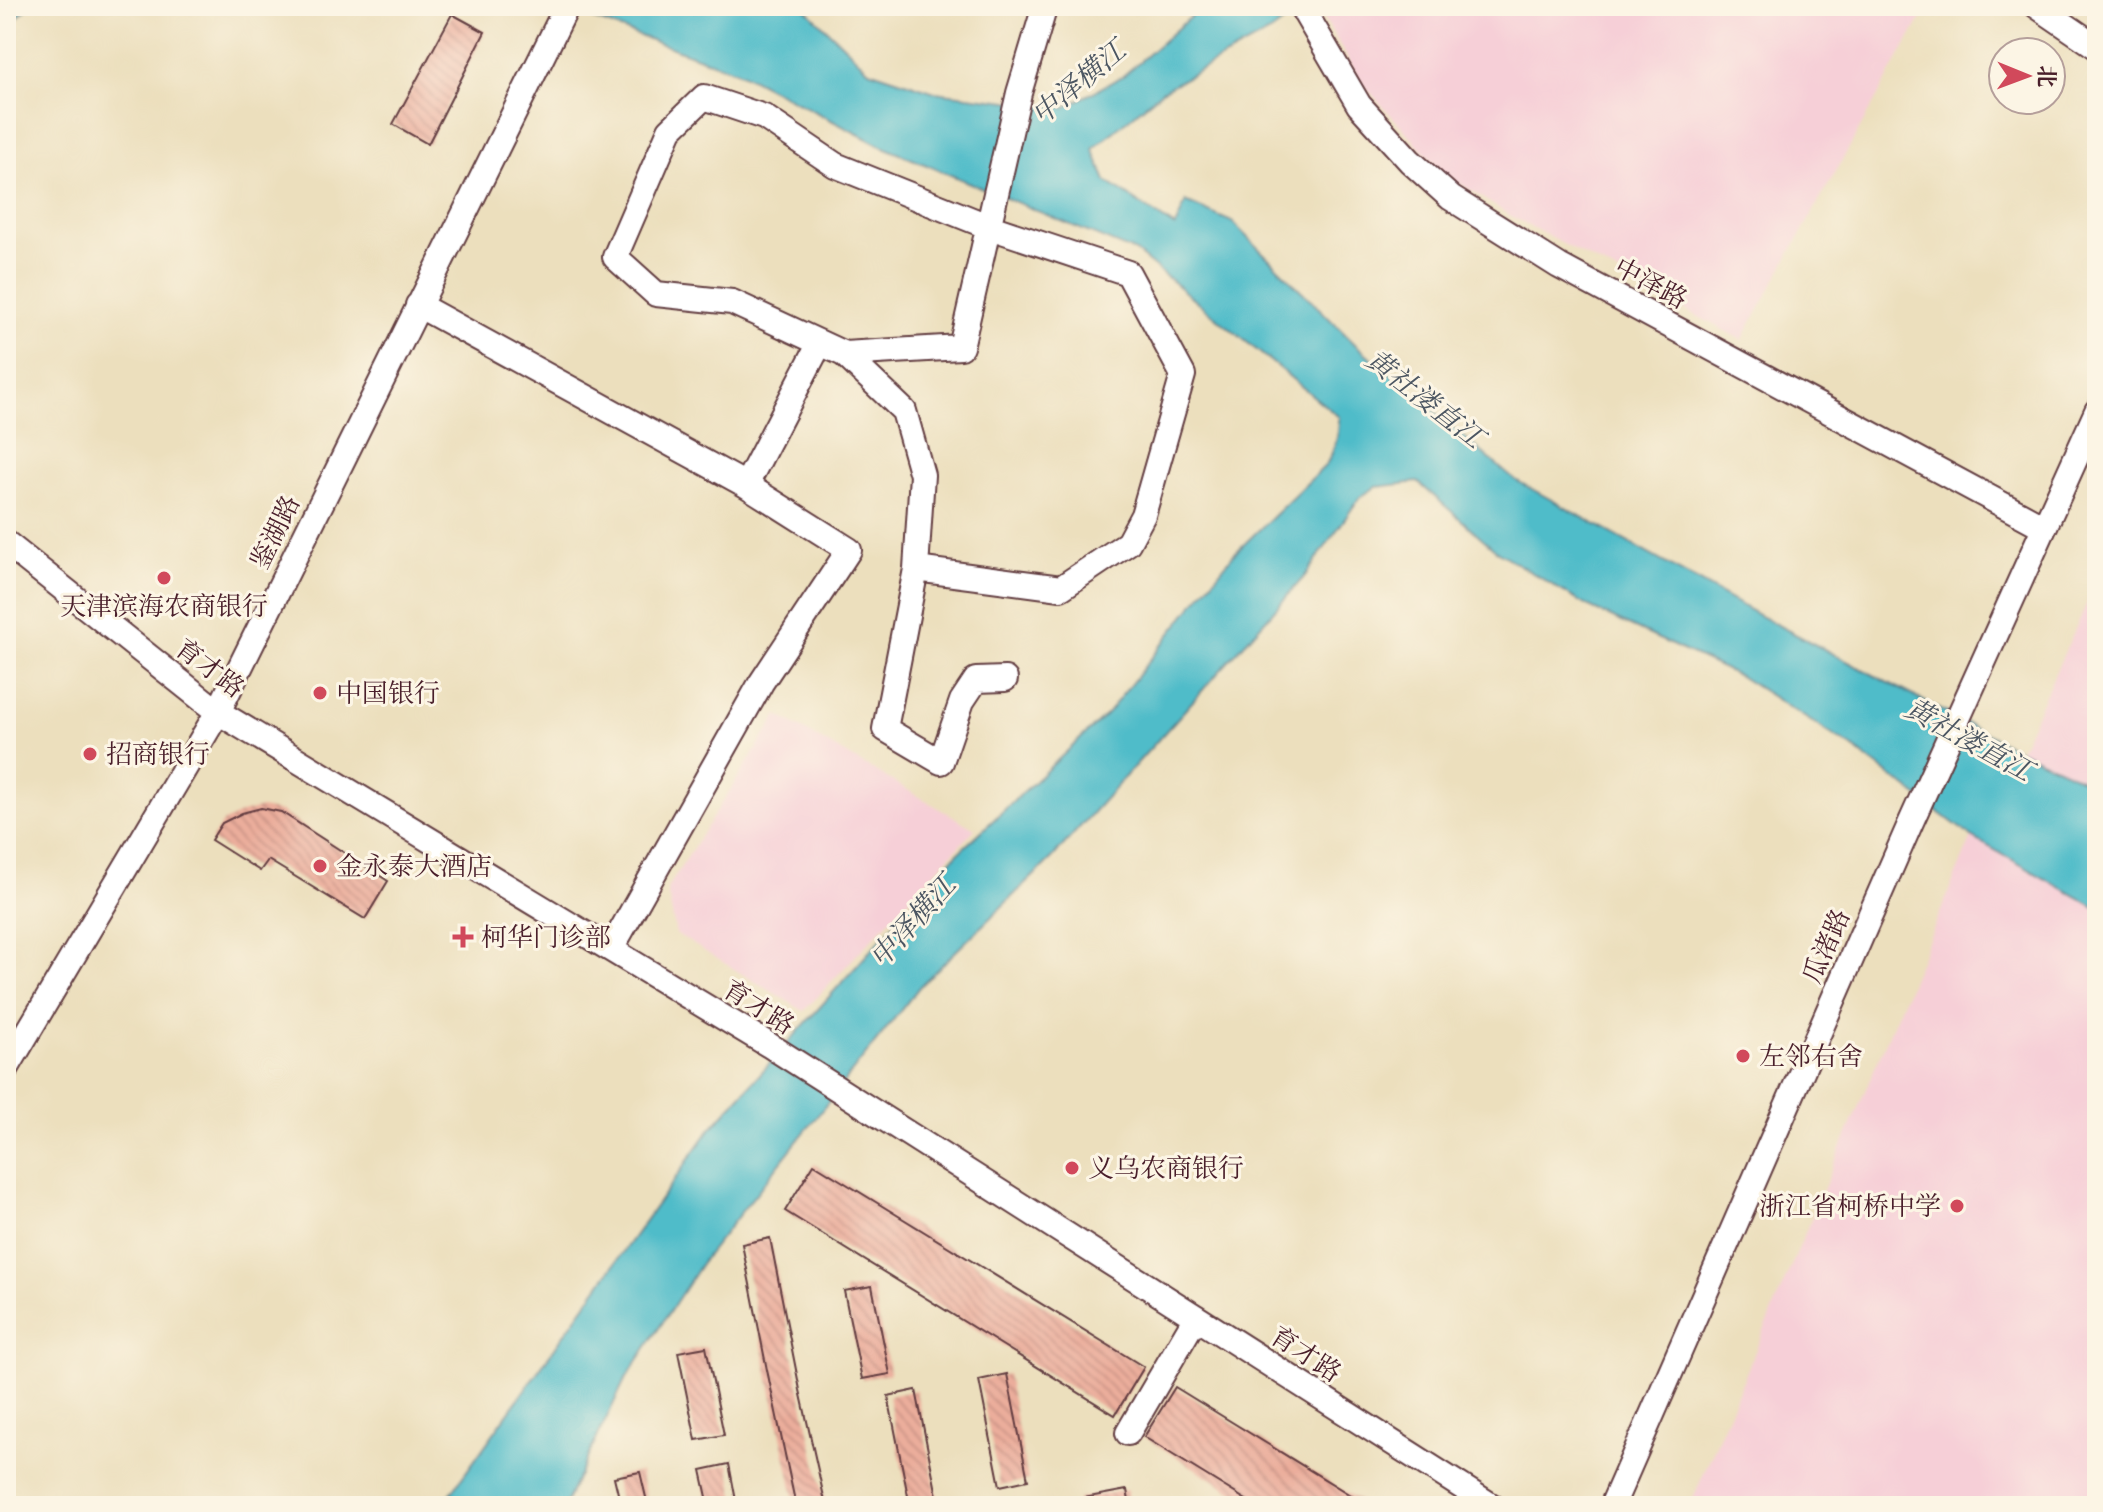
<svg xmlns="http://www.w3.org/2000/svg" width="2103" height="1512" font-family="'Gentium Book Plus','Noto Serif SC',serif">
<style>
.built{fill:#f6cfd7}
.water{fill:#4fbcc9;stroke:#4c6e7a;stroke-width:2}
.building{fill:url(#building-back-hatch)}
.lines{fill:none;stroke-linecap:round;stroke-linejoin:round}
.minor-casing{stroke:#623c41;stroke-width:28}
.minor{stroke:#fff;stroke-width:24}
.poi-dot{fill:#d1495b;stroke:#fcf5e5;stroke-width:3}
.labels{text-anchor:middle;stroke-width:6;stroke-linejoin:round;paint-order:stroke}
.street-label{font-size:26px;fill:#4a1f2b;stroke:#fcf5e5}
.poi-label{font-size:26px;fill:#4a1f2b;stroke:#fcf5e5;text-anchor:start}
.water-label{font-size:28px;font-style:italic;fill:#4c5662;stroke:#fcf5e5}
</style>
<defs>
<pattern id="building-back-hatch" width="6" height="6" patternUnits="userSpaceOnUse" patternTransform="scale(2)"><rect width="6" height="6" fill="#ebad9b"/><path d="M-1 5l2 2M0 0l6 6M5-1l2 2" fill="none" stroke="#cb9486"/></pattern>
</defs>
<rect width="100%" height="100%" fill="#fcf5e5"/>
<filter id="ink" filterUnits="userSpaceOnUse"><feTurbulence type="fractalNoise" baseFrequency=".0125" numOctaves="2"/><feDisplacementMap in="SourceGraphic" scale="16" xChannelSelector="R" yChannelSelector="G"/><feConvolveMatrix kernelMatrix="1 2 1 2 8 2 1 2 1" color-interpolation-filters="sRGB"/></filter>
<filter id="wash" filterUnits="userSpaceOnUse"><feTurbulence type="fractalNoise" baseFrequency=".006" numOctaves="4" result="noise"/><feDisplacementMap in="SourceGraphic" scale="32" xChannelSelector="R" yChannelSelector="G"/><feGaussianBlur stdDeviation="1.8" result="paint"/><feColorMatrix in="noise" values="0 0 0 0 0 0 0 0 0 0 0 0 0 0 0 0 0 1.4 0 .05"/><feComposite in="paint" operator="in"/></filter>
<g filter="url(#wash)">
<rect width="100%" height="100%" fill="#ecdfbd"/>
<!-- built -->
<path class="built" d="M 1317,6 L 1928,6 L 1742,340 L 1509,215 L 1443,173 L 1362,83 Z
M 2097,581 L 2097,786 L 2020,750 Z
M 778,715 L 975,829 L 804,1011 L 676,934 L 667,889 Z
M 1972,837 L 2097,908 L 2097,1506 L 1690,1506 Z"/>
<!-- water -->
<path class="water" d="M 6,6 L 28,6 L 6,31 Z
M 558,6 L 803,6 L 869,70 L 935,92 L 1064,108 L 1123,76 L 1203,6 L 1305,6 L 1272,31 L 1163,90 L 1093,149 L 1106,181 L 1175,227 L 1186,202 L 1232,222 L 1355,344 L 1512,478 L 1764,618 L 2008,745 L 2097,786 L 2097,908 L 1972,837 L 1855,749 L 1741,677 L 1587,606 L 1498,552 L 1418,482 L 1376,487 L 1360,497 L 1305,576 L 1052,858 L 920,986 L 704,1259 L 625,1380 L 564,1506 L 442,1506 L 709,1131 L 957,854 L 1107,714 L 1233,555 L 1326,465 C 1335,449 1339,436 1339,417 L 1136,252 L 881,146 L 741,73 Z"/>
<g id="blocks">
<!-- building -->
<path class="building" d="M 452,14 L 485,32 L 428,144 L 393,124 Z
M 261,808 L 281,812 L 388,881 L 365,919 L 268,860 L 260,871 L 211,840 L 222,823 L 242,813 Z
M 814,1164 L 1144,1367 L 1115,1415 L 785,1211 Z
M 770,1238 L 800,1390 L 826,1506 L 796,1506 L 767,1370 L 742,1244 Z
M 872,1286 L 890,1374 L 862,1379 L 844,1291 Z
M 706,1347 L 724,1435 L 696,1440 L 678,1352 Z
M 1007,1374 L 1028,1480 L 1000,1486 L 979,1380 Z
M 1175,1387 L 1368,1506 L 1256,1506 L 1144,1437 Z
M 916,1390 L 939,1506 L 910,1506 L 888,1396 Z
M 729,1464 L 737,1506 L 709,1506 L 701,1470 Z
M 640,1472 L 648,1506 L 621,1506 L 614,1477 Z
M 1127,1490 L 1130,1506 L 1079,1506 L 1078,1499 Z"/>
</g>
</g>
<g filter="url(#ink)">
<use href="#blocks" fill-opacity="0" stroke="#623c41" stroke-width="2"/>
<g class="lines">
<defs>
<path id="minor" d="M 1301,6 L 1359,105 L 1410,161 L 1451,198 L 1559,266 L 2044,527
M 2037,6 L 2097,47
M 418,305 L 746,485 L 849,550 L 761,683 L 611,949
M 844,354 L 961,347 L 1019,93 L 1045,6
M 746,485 L 820,343
M 6,543 L 218,712 L 769,1045 L 1492,1506
M 916,569 L 1061,588 L 1128,543 L 1143,515 L 1183,375 L 1128,273 L 987,226 L 835,165 L 764,117 L 704,97 L 670,130 L 615,257 L 656,294 L 732,302 L 844,354 L 904,411 L 922,475 L 916,569 L 885,729 L 941,762 L 962,701 L 976,680 L 1005,679
M 6,1069 L 218,712 L 567,6
M 1128,1433 L 1196,1317
M 1612,1506 L 1911,822 L 2097,411"/>
</defs>
<!-- minor casing -->
<use href="#minor" class="minor-casing"/>
<!-- minor -->
<use href="#minor" class="minor"/>
</g>
</g>
<!-- markers -->
<g class="poi-dot">
<circle cx="164" cy="578" r="8"/>
<circle cx="320" cy="693" r="8"/>
<circle cx="90" cy="754" r="8"/>
<circle cx="320" cy="866" r="8"/>
<path d="M459 925h8v8h8v8h-8v8h-8v-8h-8v-8h8z"/>
<circle cx="1743" cy="1056" r="8"/>
<circle cx="1072" cy="1168" r="8"/>
<circle cx="1957" cy="1206" r="8"/>
</g>
<g class="labels">
<!-- street labels -->
<g class="street-label">
<text transform="translate(1651 283) rotate(28)" y="9">中泽路</text>
<text transform="translate(275 532) rotate(-64)" y="9">鉴湖路</text>
<text transform="translate(210 668) rotate(37)" y="9">育才路</text>
<text transform="translate(1826 946) rotate(-66)" y="9">瓜渚路</text>
<text transform="translate(759 1007) rotate(32)" y="9">育才路</text>
<text transform="translate(1306 1354) rotate(33)" y="9">育才路</text>
</g>
<!-- poi labels -->
<g class="poi-label">
<text x="164" y="615" text-anchor="middle">天津滨海农商银行</text>
<text x="336" y="702">中国银行</text>
<text x="106" y="763">招商银行</text>
<text x="336" y="875">金永泰大酒店</text>
<text x="481" y="946">柯华门诊部</text>
<text x="1759" y="1065">左邻右舍</text>
<text x="1088" y="1177">义乌农商银行</text>
<text x="1941" y="1215" text-anchor="end">浙江省柯桥中学</text>
</g>
<!-- water labels -->
<g class="water-label">
<text transform="translate(1078 82) rotate(-40)" y="10">中泽横江</text>
<text transform="translate(1425 398) rotate(38)" y="10">黄社溇直江</text>
<text transform="translate(1969 739) rotate(29)" y="10">黄社溇直江</text>
<text transform="translate(912 921) rotate(-48)" y="10">中泽横江</text>
</g>
</g>
<!-- margin -->
<rect width="2103" height="1512" fill="none" stroke="#fcf5e5" stroke-width="32"/>
<!-- north arrow -->
<g transform="translate(2027 76) rotate(91)"><circle r="38" fill="#fcf5e5" stroke="#b59f9b" stroke-width="2"/>
<path d="M0-6L14 30L0 20L-14 30Z" fill="#d1495b"/>
<text y="-12" font-size="22" font-weight="bold" text-anchor="middle" fill="#4a1f2b">北</text>
</g>
</svg>
